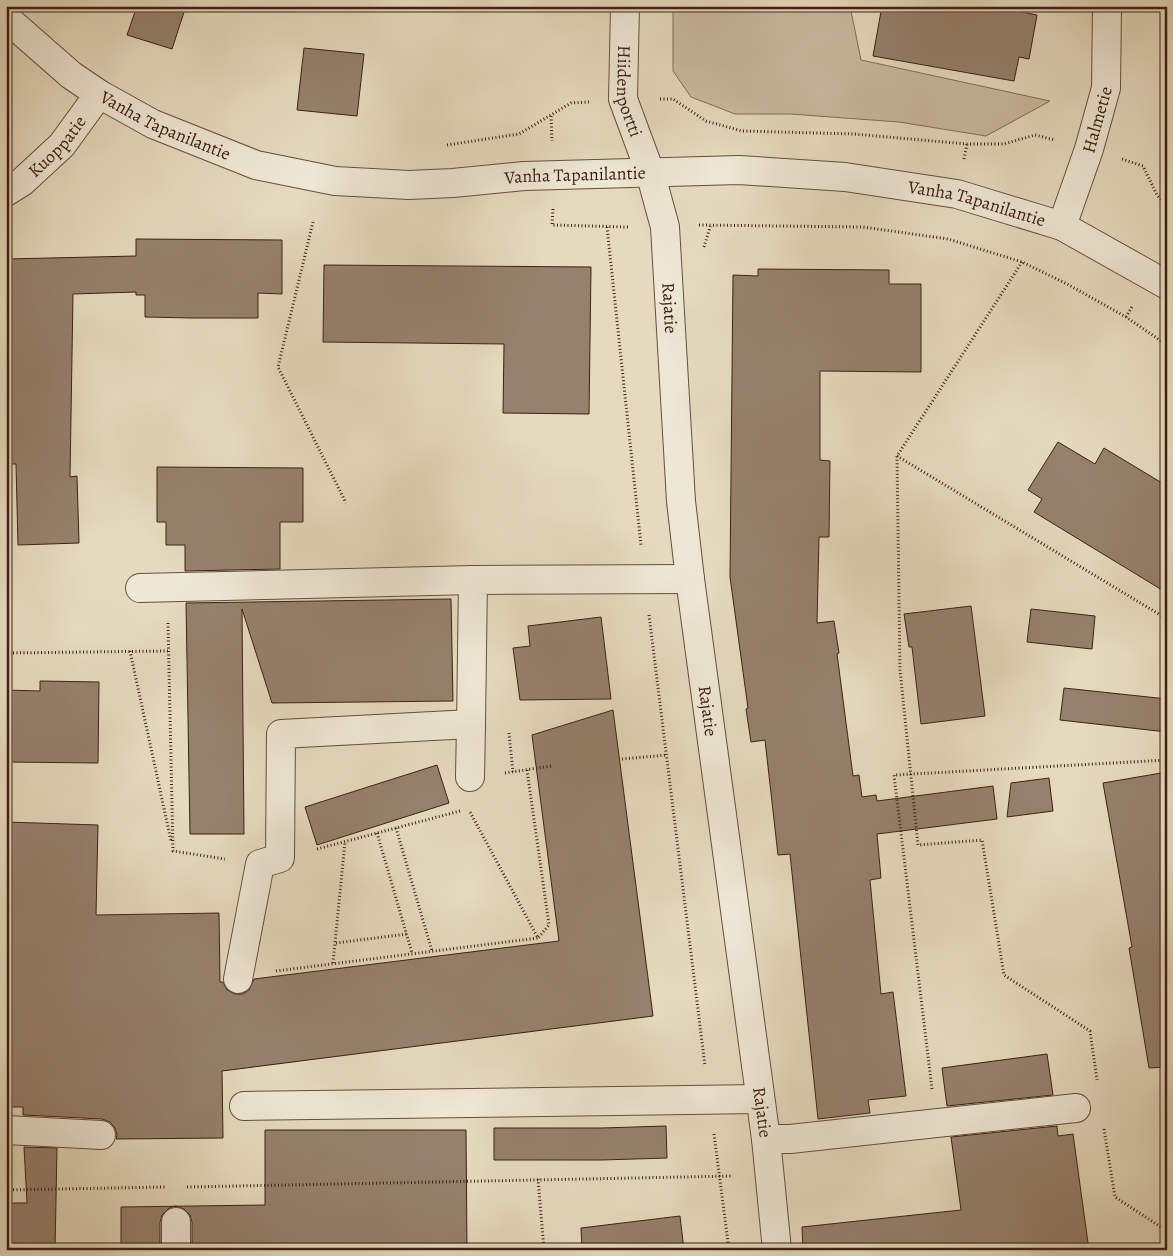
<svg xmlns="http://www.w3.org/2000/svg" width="1173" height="1256" font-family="Alegreya,serif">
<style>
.green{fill:#c9baa0;stroke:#846d5a}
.building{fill:#95816c;stroke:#3f2014}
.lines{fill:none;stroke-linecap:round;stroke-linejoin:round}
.minor-casing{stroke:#684e3e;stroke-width:30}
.path{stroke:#3f2014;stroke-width:3;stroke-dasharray:1 2.5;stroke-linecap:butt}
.minor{stroke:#eee7d4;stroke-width:28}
.labels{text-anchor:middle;stroke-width:4;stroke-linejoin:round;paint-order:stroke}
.street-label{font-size:18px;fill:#3f2014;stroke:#eee7d4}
</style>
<rect width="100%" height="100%" fill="#e5dabd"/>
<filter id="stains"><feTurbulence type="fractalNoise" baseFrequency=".004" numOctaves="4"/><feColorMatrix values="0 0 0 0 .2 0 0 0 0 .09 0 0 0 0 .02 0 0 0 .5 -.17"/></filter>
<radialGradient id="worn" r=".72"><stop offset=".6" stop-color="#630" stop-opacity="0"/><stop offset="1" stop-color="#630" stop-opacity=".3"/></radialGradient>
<!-- green -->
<path class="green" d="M 673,6 L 850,6 L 861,60 L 1050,101 L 986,136 L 899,122 L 790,114 L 735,114 L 691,97 L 673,71 Z"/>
<!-- building -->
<path class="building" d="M 137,6 L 186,6 L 172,49 L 127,35 Z
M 882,6 L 992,6 L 1037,15 L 1029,59 L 1019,57 L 1014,81 L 873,56 Z
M 304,48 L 364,54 L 357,116 L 297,110 Z
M 136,239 L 282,240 L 282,294 L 258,293 L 258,318 L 192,318 L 145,317 L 145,295 L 136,295 L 136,292 L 73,294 L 70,477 L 77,476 L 79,543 L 18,545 L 16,464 L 6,464 L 6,259 L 136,256 Z
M 324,265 L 591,267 L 589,414 L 503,413 L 504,344 L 323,342 Z
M 758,269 L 889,270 L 889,284 L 921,284 L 921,372 L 820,371 L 820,460 L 830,461 L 829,537 L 819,537 L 817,623 L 834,621 L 839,653 L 837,654 L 853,776 L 859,775 L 862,797 L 876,795 L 877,801 L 993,786 L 997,819 L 877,834 L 881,878 L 870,880 L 881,994 L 893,992 L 906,1096 L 868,1100 L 870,1113 L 818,1119 L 790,854 L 778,855 L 765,740 L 751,742 L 746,709 L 748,708 L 730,577 L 733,275 L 758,276 Z
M 1058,442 L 1095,464 L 1104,448 L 1167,486 L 1167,593 L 1034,512 L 1042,499 L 1028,490 Z
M 157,467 L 303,468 L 303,522 L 280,522 L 280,569 L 185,571 L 185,545 L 166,545 L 166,522 L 157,522 Z
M 451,599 L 453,701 L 272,703 L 242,609 L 244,834 L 190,834 L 186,603 Z
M 971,606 L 985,716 L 921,724 L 912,647 L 909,647 L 904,614 Z
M 1031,609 L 1095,616 L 1092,649 L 1027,642 Z
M 601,617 L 611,699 L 520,700 L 513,648 L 530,646 L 528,626 Z
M 40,681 L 99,682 L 98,763 L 6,762 L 6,690 L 40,691 Z
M 1064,688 L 1167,699 L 1167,732 L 1060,720 Z
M 613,710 L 653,1016 L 222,1071 L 223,1138 L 116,1139 L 117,1135 L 115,1128 L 110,1122 L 102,1119 L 23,1115 L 23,1107 L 6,1107 L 6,822 L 98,825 L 96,915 L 219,913 L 220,982 L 223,982 L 227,990 L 235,994 L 243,994 L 249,990 L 254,979 L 559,941 L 532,735 Z
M 437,765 L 449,803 L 317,845 L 305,807 Z
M 1167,772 L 1167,1067 L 1149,1068 L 1129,948 L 1132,947 L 1103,783 Z
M 1049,778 L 1053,811 L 1007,817 L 1011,783 Z
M 1047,1054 L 1053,1095 L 947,1106 L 942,1068 Z
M 666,1126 L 667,1158 L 602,1160 L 494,1160 L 494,1128 L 601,1128 Z
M 1057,1126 L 1058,1136 L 1073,1134 L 1089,1250 L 803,1250 L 802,1227 L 961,1210 L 951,1137 Z
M 265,1130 L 466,1130 L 467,1250 L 192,1250 L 192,1222 L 190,1215 L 184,1209 L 176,1206 L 169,1208 L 162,1215 L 160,1222 L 160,1250 L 121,1250 L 121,1207 L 265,1205 Z
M 24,1147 L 57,1148 L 55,1250 L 6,1250 L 6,1203 L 27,1203 Z
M 680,1216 L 684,1250 L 582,1250 L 581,1228 Z"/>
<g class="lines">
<defs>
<g id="minor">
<path id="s1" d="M 625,6 L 623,99 L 650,172 L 665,227 L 681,501 L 690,579 L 766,1139 L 777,1250"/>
<path id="s2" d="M 6,18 L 71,75 L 99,94 L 153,124 L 256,165 L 335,181 L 409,185 L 453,183 L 524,176 L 739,170 L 845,177 L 957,194 L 1062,226 L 1167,285"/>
<path id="s3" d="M 6,192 L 22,182 L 62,145 L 99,94"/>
<path id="s4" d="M 1062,226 L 1089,149 L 1106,88 L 1107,6"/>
<path d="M 140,588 L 473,580"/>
<path d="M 470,777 L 471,724"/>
<path d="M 238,979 L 260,864 L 280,858 L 281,734 L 471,724 L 473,580 L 690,579"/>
<path d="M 244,1106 L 760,1099"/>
<path d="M 6,1130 L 101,1135"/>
<path d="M 766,1139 L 790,1139 L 1076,1108"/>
<path d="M 176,1222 L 176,1250"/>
</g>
</defs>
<!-- minor casing -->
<use href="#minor" class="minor-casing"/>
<!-- path -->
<path class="path" d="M 660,99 L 673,99 L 706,121 L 742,131 L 854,134 L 967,144 L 1004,144 L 1035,135 L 1055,140
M 551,116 L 552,141
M 447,145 L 519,134 L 571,103 L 589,102
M 964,159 L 967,144
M 1122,159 L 1143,166 L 1157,195 L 1167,205
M 553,209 L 552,225 L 628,227
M 313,222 L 278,367 L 346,503
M 699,225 L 863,227 L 948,239 L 1022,262 L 1067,284 L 1126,317 L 1167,345
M 607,227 L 641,545
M 704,247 L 711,224
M 1022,262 L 897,456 L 900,670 L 918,845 L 982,840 L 1004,975 L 1090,1031 L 1097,1080
M 1126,317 L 1133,305
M 897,456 L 1167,619
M 649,615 L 705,1066
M 168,623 L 173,851 L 225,859
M 130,651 L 171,841
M 6,653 L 169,651
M 509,733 L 513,772
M 622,759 L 667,755
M 527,770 L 549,925 L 538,938
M 505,773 L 551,766
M 396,828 L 432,951
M 377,833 L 412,953
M 317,849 L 460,811
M 336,943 L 407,934
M 333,963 L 345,842
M 276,971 L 538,938 L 470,812
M 932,1089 L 894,775 L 1167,760
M 1104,1129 L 1115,1197 L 1167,1231
M 714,1134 L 729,1250
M 538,1179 L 544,1250
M 187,1187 L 733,1176
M 6,1190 L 166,1187"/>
<!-- minor -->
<use href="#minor" class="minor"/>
</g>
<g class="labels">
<!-- street labels -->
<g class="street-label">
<text dy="6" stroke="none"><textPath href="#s1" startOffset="86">Hiidenportti</textPath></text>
<text dy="6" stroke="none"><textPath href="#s4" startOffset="112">Halmetie</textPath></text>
<text dy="6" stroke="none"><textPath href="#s2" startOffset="194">Vanha Tapanilantie</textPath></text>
<text dy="6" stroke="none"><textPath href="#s3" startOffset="69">Kuoppatie</textPath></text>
<text dy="6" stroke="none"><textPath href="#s2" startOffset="614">Vanha Tapanilantie</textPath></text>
<text dy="6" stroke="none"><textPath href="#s2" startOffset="1019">Vanha Tapanilantie</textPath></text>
<text dy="6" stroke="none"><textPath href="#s1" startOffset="309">Rajatie</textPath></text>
<text dy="6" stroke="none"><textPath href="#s1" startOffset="714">Rajatie</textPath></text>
<text dy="6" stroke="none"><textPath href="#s1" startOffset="1119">Rajatie</textPath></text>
</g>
</g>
<!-- margin -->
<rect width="1173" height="1256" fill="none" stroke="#e5dabd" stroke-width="25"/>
<rect x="8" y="8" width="1158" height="1241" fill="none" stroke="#3f2014" stroke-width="2.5"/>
<rect x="12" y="12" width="1148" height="1231" fill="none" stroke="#3f2014"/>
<rect width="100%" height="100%" filter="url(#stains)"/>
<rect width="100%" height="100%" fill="url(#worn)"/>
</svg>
